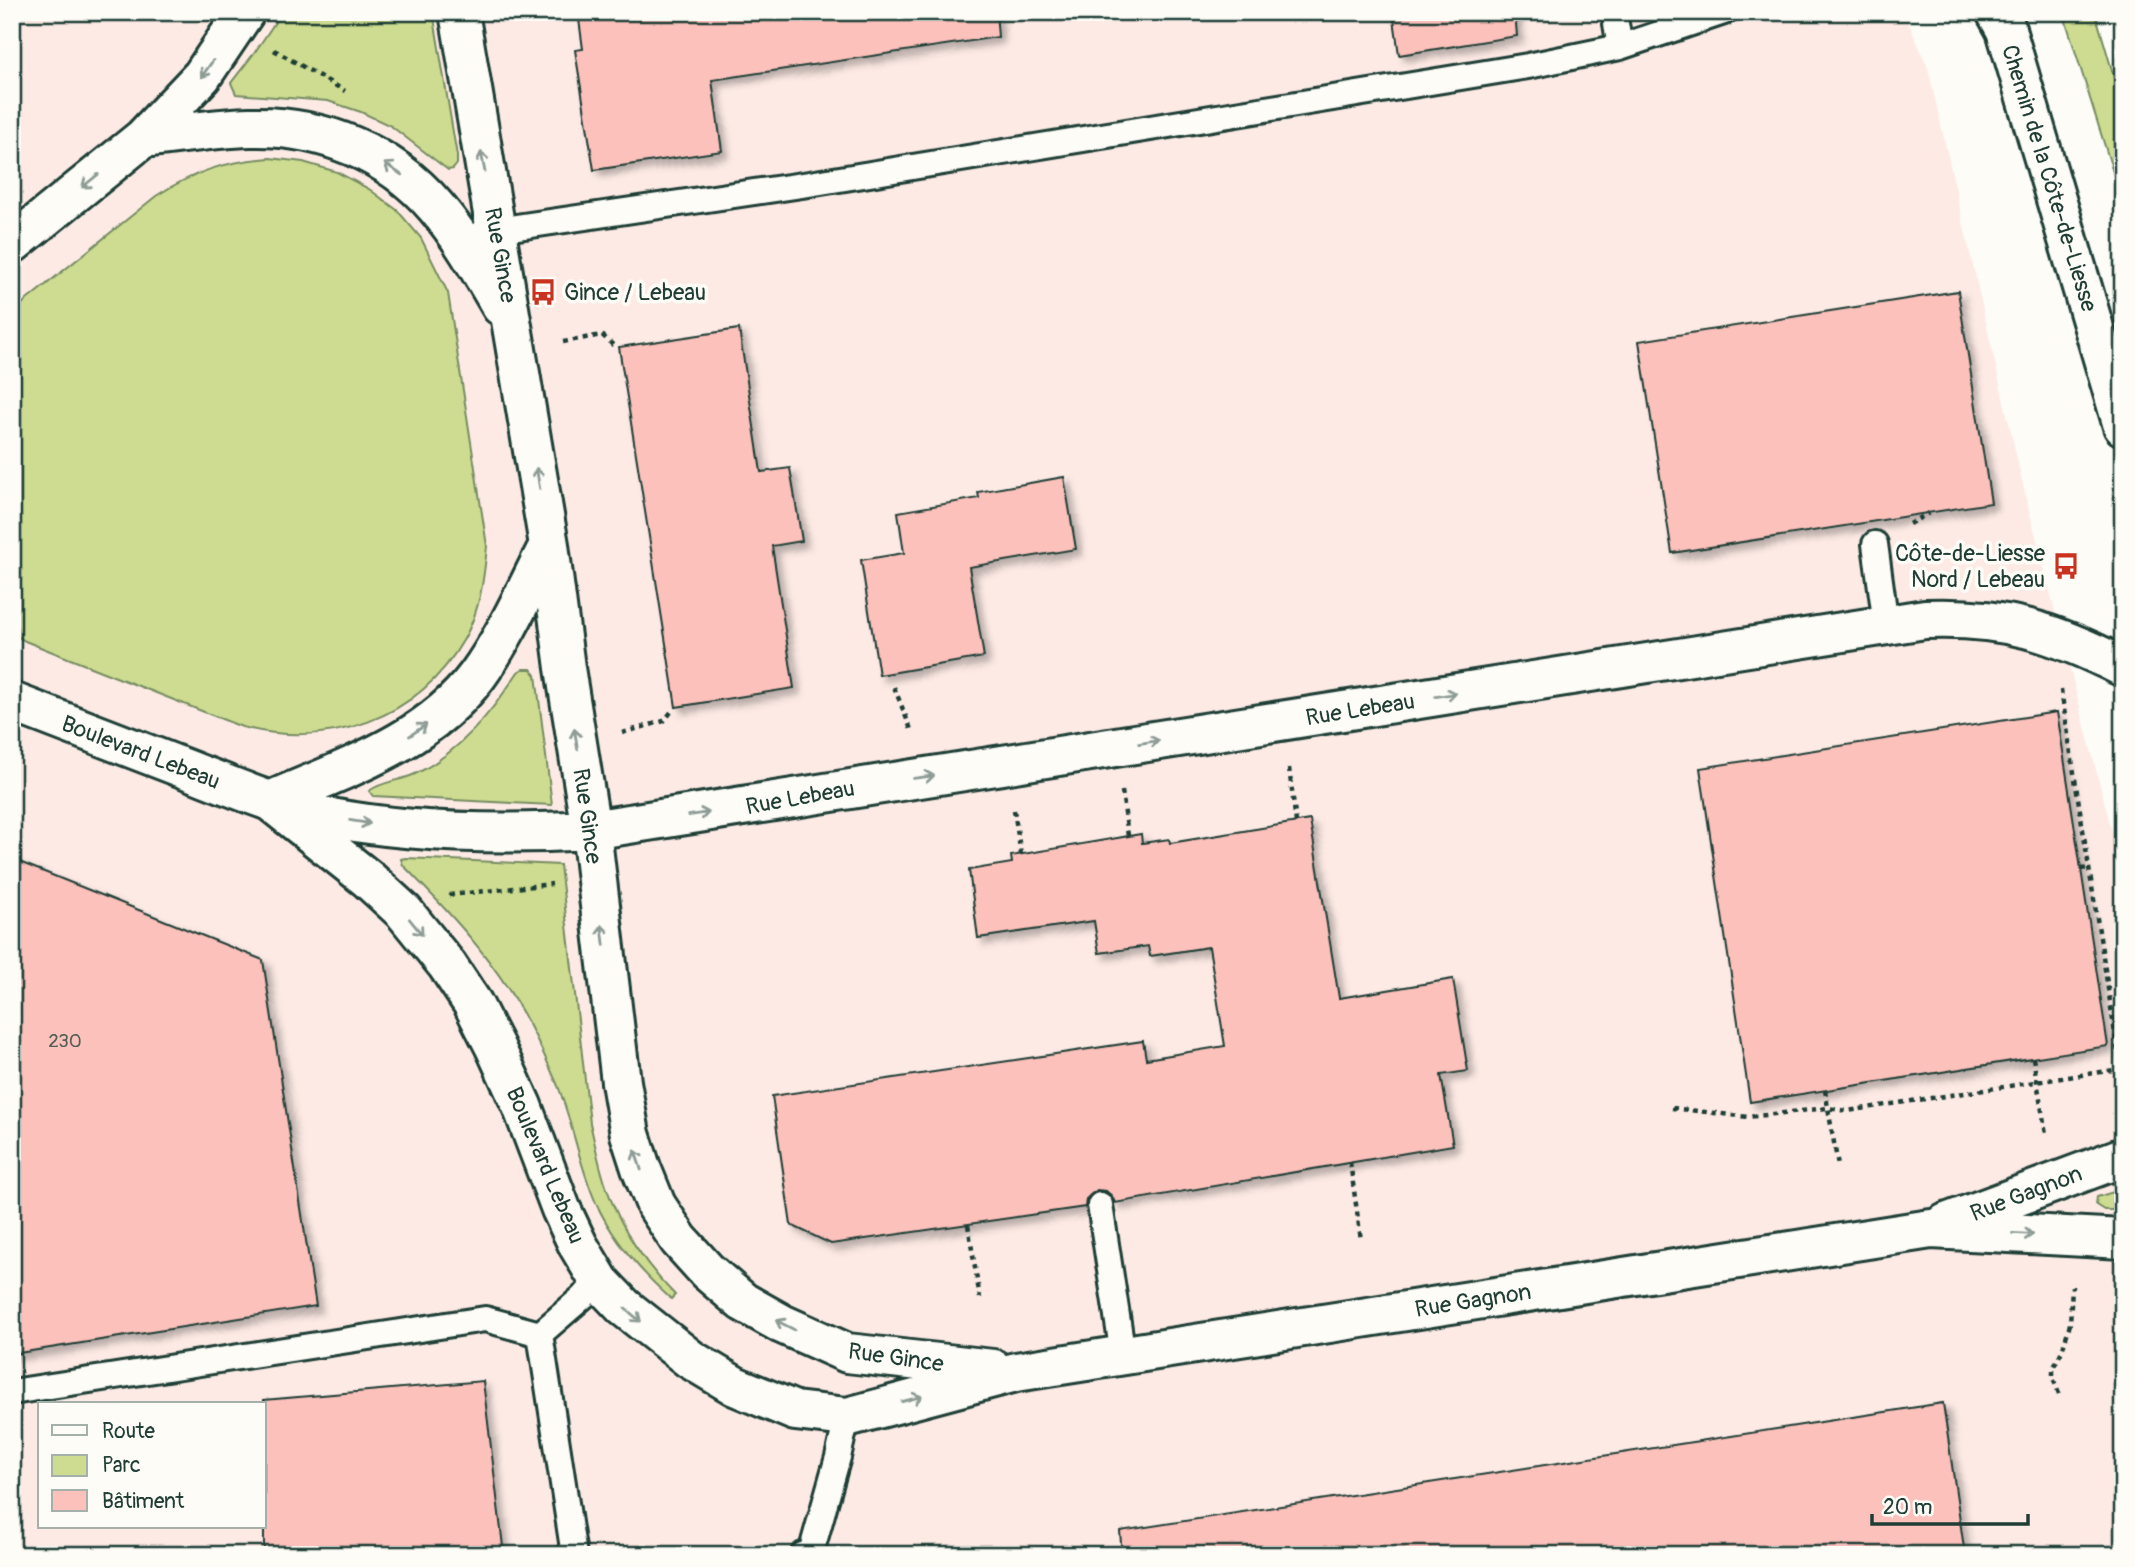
<svg xmlns="http://www.w3.org/2000/svg" width="2135" height="1567" font-family="Pangolin,sans-serif">
<style>
.built{fill:#fdeae5;fill-rule:evenodd}
.green{fill:#cddc90;stroke:#768c62;stroke-width:2}
.building{fill:#fdc1bc;stroke:#1f3d34;stroke-width:2;filter:url(#shadow)}
.lines{fill:none;stroke-linecap:round;stroke-linejoin:round}
.service-casing{stroke:#1f3d34;stroke-width:30}
.tertiary-casing{stroke:#1f3d34;stroke-width:44}
.secondary-casing{stroke:#1f3d34;stroke-width:44}
.motorway-casing{stroke:#1f3d34;stroke-width:44}
.path{stroke:#1f3d34;stroke-width:4.5;stroke-dasharray:5 5;stroke-linecap:butt}
.service{stroke:#fdfcf7;stroke-width:24}
.tertiary{stroke:#fdfcf7;stroke-width:38}
.secondary{stroke:#fdfcf7;stroke-width:38}
.motorway{stroke:#fdfcf7;stroke-width:38}
.oneway{stroke:#8e9c96}
.labels{text-anchor:middle;stroke-width:7;stroke-linejoin:round;paint-order:stroke}
.number-label{font-size:19px;fill:#565e56}
.street-label{font-size:23px;fill:#1f3d34;stroke:#fdfcf7}
.poi-label{font-size:23px;fill:#1f3d34;stroke:#fdfcf7;text-anchor:start}
</style>
<defs>
<filter id="shadow"><feDropShadow dx="6" dy="6" stdDeviation="3.5" flood-color="#0004"/></filter>
</defs>
<rect width="100%" height="100%" fill="#fdfcf7"/>
<filter id="ink" filterUnits="userSpaceOnUse"><feTurbulence type="fractalNoise" baseFrequency=".0143" numOctaves="2"/><feDisplacementMap in="SourceGraphic" scale="14" xChannelSelector="R" yChannelSelector="G"/><feConvolveMatrix kernelMatrix="1 2 1 2 8 2 1 2 1" color-interpolation-filters="sRGB"/></filter>
<g filter="url(#ink)">
<!-- built -->
<path class="built" d="M 12,12 L 1904,12 L 1928,68 L 2026,498 L 2123,874 L 2123,1555 L 12,1555 ZM 40,1404 L 264,1404 L 264,1527 L 40,1527 Z"/>
<!-- green -->
<path class="green" d="M 282,12 L 433,12 L 457,156 L 457,164 L 453,169 L 448,170 L 391,126 L 361,112 L 328,101 L 236,94 L 231,83 L 255,52 Z
M 2063,12 L 2095,12 L 2123,108 L 2123,204 Z
M 270,158 L 303,162 L 337,172 L 369,189 L 397,210 L 421,238 L 448,293 L 487,546 C 484,578 480,611 464,639 C 418,720 329,749 242,727 L 25,641 L 12,633 L 12,312 L 156,196 C 195,171 224,162 270,158 Z
M 523,669 L 531,669 L 536,675 L 552,805 L 373,796 L 369,791 C 382,781 401,781 415,774 C 459,753 492,712 518,672 Z
M 405,858 L 560,865 L 590,1123 C 595,1144 599,1166 606,1186 C 619,1226 646,1266 675,1295 L 671,1299 C 641,1272 613,1240 596,1203 C 579,1165 573,1124 558,1086 C 551,1070 544,1054 536,1038 C 502,968 457,920 403,865 L 401,859 Z
M 2123,1189 L 2123,1210 L 2104,1210 L 2096,1205 L 2097,1197 Z"/>
<!-- building -->
<path class="building" d="M 578,12 L 996,12 L 998,37 L 712,80 L 722,151 L 594,170 L 575,50 L 583,49 Z
M 1393,12 L 1515,12 L 1517,36 L 1399,55 Z
M 1958,291 L 1991,503 L 1672,553 L 1639,341 Z
M 739,329 L 761,472 L 790,468 L 802,541 L 772,546 L 794,688 L 676,707 L 619,347 Z
M 1064,477 L 1076,549 L 969,567 L 984,657 L 879,675 L 861,560 L 904,553 L 898,512 L 979,498 L 978,492 Z
M 2057,712 L 2108,1046 L 1750,1102 L 1700,768 Z
M 1310,820 L 1339,998 L 1453,979 L 1468,1071 L 1441,1075 L 1453,1145 L 1115,1203 L 1112,1196 L 1106,1191 L 1097,1190 L 1086,1199 L 1085,1207 L 831,1244 L 791,1225 L 772,1096 L 1143,1041 L 1146,1059 L 1225,1046 L 1209,947 L 1150,956 L 1148,946 L 1099,953 L 1094,921 L 978,938 L 969,870 L 1012,863 L 1011,856 L 1141,834 L 1142,843 L 1169,839 L 1170,843 Z
M 12,859 L 263,960 L 316,1306 L 12,1354 Z
M 483,1381 L 504,1555 L 264,1555 L 264,1400 Z
M 1943,1403 L 1965,1555 L 1122,1555 L 1120,1531 Z"/>
<g class="lines">
<defs>
<path id="service" d="M 1614,12 L 1620,47
M 483,232 L 809,184 L 1528,66 L 1620,47 L 1724,12
M 1875,544 L 1886,625
M 1100,1205 L 1123,1355
M 540,1334 L 574,1555
M 12,1392 L 485,1319 L 540,1334 L 600,1282
M 803,1555 L 811,1553 L 838,1457 L 847,1417"/>
<path id="tertiary" d="M 459,12 L 549,545 L 565,668 L 591,830 L 621,1082 L 630,1134 L 641,1168 L 656,1205 L 679,1240 L 707,1271 L 743,1302 L 782,1324 L 847,1353 L 993,1369
M 143,138 C 179,134 215,128 250,127 C 321,125 390,153 436,207 C 462,237 481,272 501,306
M 12,244 L 143,138 L 202,76 L 245,12
M 12,702 C 72,725 131,748 191,771 C 235,788 280,807 326,817 C 413,834 503,835 591,830 L 1925,619 C 2004,616 2052,631 2123,667
M 270,801 L 368,879 L 404,912 L 447,965 L 473,1004 L 495,1047 L 522,1106 L 561,1209 L 578,1245 L 600,1282 L 624,1307 L 690,1359 L 735,1386 L 795,1411 L 847,1417 L 1016,1372 L 1931,1229 L 2123,1239
M 270,801 C 343,769 427,743 477,676 C 506,636 526,589 549,545
M 1946,1223 L 2123,1157"/>
<path id="secondary" d="M 1996,12 L 2006,30 L 2123,426"/>
<path id="motorway" d="M 2002,12 L 2006,30"/>
</defs>
<!-- service casing -->
<use href="#service" class="service-casing"/>
<!-- tertiary casing -->
<use href="#tertiary" class="tertiary-casing"/>
<!-- secondary casing -->
<use href="#secondary" class="secondary-casing"/>
<!-- motorway casing -->
<use href="#motorway" class="motorway-casing"/>
<!-- path -->
<path class="path" d="M 274,50 L 345,91
M 563,342 L 602,335 L 614,346
M 1909,524 L 1929,513
M 894,687 L 912,732
M 2061,690 L 2123,1084
M 622,733 L 664,721 L 671,712
M 1289,768 L 1296,822
M 1122,791 L 1128,836
M 1014,810 L 1021,855
M 2081,869 L 2089,868
M 449,895 L 552,884
M 2033,1058 L 2046,1134
M 1825,1090 L 1838,1166
M 1672,1108 L 1748,1117 L 1827,1108 L 1847,1111 L 2120,1069
M 1350,1162 L 1361,1240
M 968,1225 L 980,1298
M 2059,1394 L 2053,1378 L 2053,1368 L 2062,1351 L 2070,1324 L 2072,1286"/>
<!-- service -->
<use href="#service" class="service"/>
<!-- tertiary -->
<use href="#tertiary" class="tertiary"/>
<!-- secondary -->
<use href="#secondary" class="secondary"/>
<!-- motorway -->
<use href="#motorway" class="motorway"/>
</g>
<!-- one-way arrows -->
<defs><path id="oneway-shaft" d="M-6 0H5M1.5-3L5.5 0L1.5 3" fill="none" stroke-width="1.6" stroke-linecap="round" stroke-linejoin="round" transform="scale(1.75)"/></defs>
<g class="oneway">
<use href="#oneway-shaft" transform="translate(207 69) rotate(125)"/>
<use href="#oneway-shaft" transform="translate(483 162) rotate(-101)"/>
<use href="#oneway-shaft" transform="translate(393 169) rotate(-146)"/>
<use href="#oneway-shaft" transform="translate(90 181) rotate(141)"/>
<use href="#oneway-shaft" transform="translate(538 478) rotate(-99)"/>
<use href="#oneway-shaft" transform="translate(1446 695) rotate(-9)"/>
<use href="#oneway-shaft" transform="translate(418 730) rotate(-35)"/>
<use href="#oneway-shaft" transform="translate(576 739) rotate(-99)"/>
<use href="#oneway-shaft" transform="translate(1149 742) rotate(-9)"/>
<use href="#oneway-shaft" transform="translate(924 777) rotate(-8)"/>
<use href="#oneway-shaft" transform="translate(699 814) rotate(-9)"/>
<use href="#oneway-shaft" transform="translate(360 822) rotate(9)"/>
<use href="#oneway-shaft" transform="translate(416 927) rotate(51)"/>
<use href="#oneway-shaft" transform="translate(603 935) rotate(-97)"/>
<use href="#oneway-shaft" transform="translate(638 1160) rotate(-108)"/>
<use href="#oneway-shaft" transform="translate(2023 1234) rotate(3)"/>
<use href="#oneway-shaft" transform="translate(633 1315) rotate(40)"/>
<use href="#oneway-shaft" transform="translate(785 1325) rotate(-153)"/>
<use href="#oneway-shaft" transform="translate(912 1399) rotate(-15)"/>
</g>
</g>
<!-- icons -->
<defs>
<symbol id="bus-bare" viewBox="-9 -9 18 18"><path d="M-5-6H5V4H4V6H2V4H-2V6H-4V4H-5ZM-3.5-4V0h7V-4ZM-3.5 1.2v1.5H-2V1.2ZM2 1.2v1.5H3.5V1.2Z" fill="#c8321e" stroke="#fdfcf7" stroke-width="2.5" paint-order="stroke"/></symbol>
</defs>
<g fill-rule="evenodd">
<use href="#bus-bare" x="524" y="273" width="38" height="38"/>
<use href="#bus-bare" x="2047" y="547" width="38" height="38"/>
</g>
<g class="labels">
<!-- number labels -->
<g class="number-label">
<text x="65" y="1047">230</text>
</g>
<!-- street labels -->
<g class="street-label">
<text transform="translate(2050 178) rotate(73)" y="8">Chemin de la Côte-de-Liesse</text>
<text transform="translate(501 255) rotate(80)" y="8">Rue Gince</text>
<text transform="translate(1360 709) rotate(-9)" y="8">Rue Lebeau</text>
<text transform="translate(141 752) rotate(21)" y="8">Boulevard Lebeau</text>
<text transform="translate(800 797) rotate(-10)" y="8">Rue Lebeau</text>
<text transform="translate(588 816) rotate(82)" y="8">Rue Gince</text>
<text transform="translate(546 1165) rotate(67)" y="8">Boulevard Lebeau</text>
<text transform="translate(2026 1193) rotate(-21)" y="8">Rue Gagnon</text>
<text transform="translate(1473 1300) rotate(-9)" y="8">Rue Gagnon</text>
<text transform="translate(896 1357) rotate(8)" y="8">Rue Gince</text>
</g>
<!-- poi labels -->
<g class="poi-label">
<text x="564" y="300">Gince / Lebeau</text>
<text x="2045" y="561" text-anchor="end">Côte-de-Liesse<tspan x="2045" dy="26">Nord / Lebeau</tspan></text>
</g>
</g>
<!-- margin -->
<rect width="2135" height="1567" fill="none" stroke="#fdfcf7" stroke-width="42"/>
<rect x="21" y="21" width="2093" height="1525" fill="none" stroke="#1f3d34" stroke-width="2.5" filter="url(#ink)"/>
<!-- legend -->
<rect x="38" y="1402" width="228" height="126" fill="#fdfcf7" stroke="#a4b0a9" stroke-width="2"/>
<rect x="52" y="1425" width="35" height="10" fill="#fdfcf7" stroke="#a4b0a9" stroke-width="2"/>
<text x="102" y="1438" font-size="21" fill="#1f3d34">Route</text>
<rect x="52" y="1455" width="35" height="21" fill="#cddc90" stroke="#a4b0a9" stroke-width="2"/>
<text x="102" y="1472" font-size="21" fill="#1f3d34">Parc</text>
<rect x="52" y="1490" width="35" height="21" fill="#fdc1bc" stroke="#a4b0a9" stroke-width="2"/>
<text x="102" y="1508" font-size="21" fill="#1f3d34">Bâtiment</text>
<!-- scale -->
<path d="M1872 1514v10h156v-10" fill="none" stroke="#1f3d34" stroke-width="3.5"/>
<text x="1883" y="1514" font-size="21" fill="#1f3d34" stroke="#fdfcf7" stroke-width="5" paint-order="stroke">20 m</text>
</svg>
